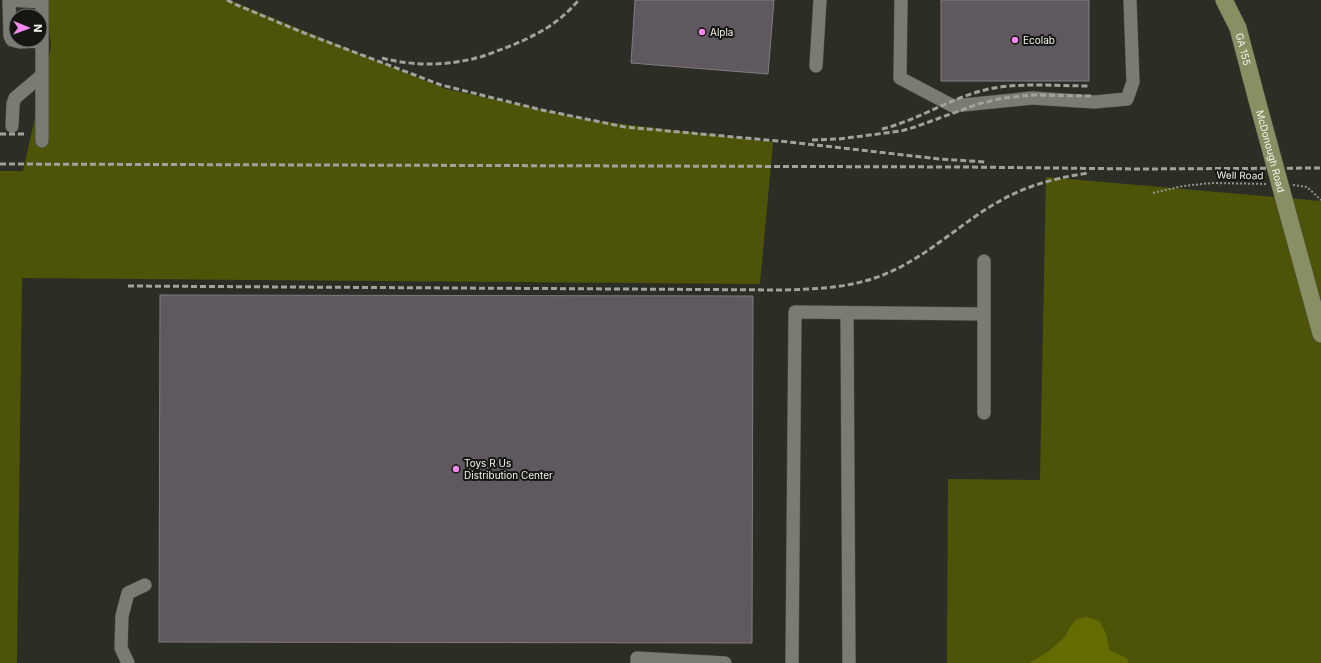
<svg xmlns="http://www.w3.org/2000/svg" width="1321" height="663" font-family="Inter,sans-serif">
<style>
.green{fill:#4d5408}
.water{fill:#636c02}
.building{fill:#60585f;stroke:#827a81}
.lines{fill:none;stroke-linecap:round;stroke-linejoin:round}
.minor-casing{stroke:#4a4b44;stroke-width:14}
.major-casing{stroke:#4a4b44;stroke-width:18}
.path{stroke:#93958e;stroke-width:2;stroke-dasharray:2 2;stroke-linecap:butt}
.minor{stroke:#7a7c73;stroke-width:13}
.major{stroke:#888f62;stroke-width:17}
.rail{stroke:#a1a29b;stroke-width:3;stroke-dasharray:6 3;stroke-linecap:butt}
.major-bridge-casing{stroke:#4a4b44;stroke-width:18;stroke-linecap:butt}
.major-bridge{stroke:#888f62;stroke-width:17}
.poi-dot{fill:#f589ef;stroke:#151512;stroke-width:1.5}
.labels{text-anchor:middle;stroke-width:4;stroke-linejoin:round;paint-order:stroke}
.poi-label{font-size:10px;fill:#f2f3ed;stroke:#151512;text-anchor:start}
.street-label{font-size:10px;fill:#f2f3ed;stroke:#151512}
</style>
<rect width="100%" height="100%" fill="#2c2e26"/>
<!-- green -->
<path class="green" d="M 46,0 L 229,0 L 446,89 L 589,120 L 773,142 L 760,284 L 22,278 L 17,663 L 0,663 L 0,171 L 23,171 L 51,47 Z
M 1046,177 L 1321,201 L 1321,663 L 947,663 L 948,479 L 1040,480 Z"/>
<!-- water -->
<path class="water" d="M 1087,617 L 1099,621 L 1106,633 L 1109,650 L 1127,658 L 1128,663 L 1030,663 L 1049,651 L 1065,637 L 1070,627 L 1077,619 Z"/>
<!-- building -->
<path class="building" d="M 635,0 L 774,0 L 768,74 L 631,63 Z
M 941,0 L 1089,0 L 1089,81 L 941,81 Z
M 160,295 L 753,296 L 752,643 L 159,642 Z"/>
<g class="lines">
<defs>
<path id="minor" d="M 9,0 L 10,36 L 12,40 L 20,42 L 41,41
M 9,0 L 42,2
M 42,0 L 42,141
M 901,0 L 900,78 L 953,106 L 1032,98 L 1094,102 L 1127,99 L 1133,82 L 1130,0
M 816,66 L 820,0
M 12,126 L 13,104 L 15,98 L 41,76
M 984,261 L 984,314
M 847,313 L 849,663
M 128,663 L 121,648 L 122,616 L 128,593 L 145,585
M 637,663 L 637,658 L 725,663
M 792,663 L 795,312 L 984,314 L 984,413"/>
<g id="major">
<path id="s1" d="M 1224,0 L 1238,28 L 1257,100"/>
<path d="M 1285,203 L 1321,334"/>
</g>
</defs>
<!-- minor casing -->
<use href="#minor" class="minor-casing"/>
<!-- major casing -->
<use href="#major" class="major-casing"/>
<!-- path -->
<path class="path" d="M 1293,185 L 1307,187 L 1321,200
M 1153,193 L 1183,186 L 1212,183 L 1267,184"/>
<!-- minor -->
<use href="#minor" class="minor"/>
<!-- major -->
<use href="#major" class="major"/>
<!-- rail -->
<path class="rail" d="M 227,0 L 237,5 L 304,33 L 441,85 L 542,110 L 625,127 L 789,142 L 940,159 L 986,162
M 382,58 C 412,66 447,66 476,58 C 486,56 496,51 505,48 C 526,40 547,30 564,15 C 569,11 574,5 579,0
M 882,129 C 914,121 943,103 974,93 C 1010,81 1052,86 1090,86
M 0,134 L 27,134
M 812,140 L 839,139 L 901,131 L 915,127 L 978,104 L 1003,98 L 1033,95 L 1091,96
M 0,164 L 966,167 L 1138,169 L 1321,168
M 128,286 L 782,290 C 817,289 850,288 883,275 C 923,259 953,230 988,208 C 1021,187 1050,179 1088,173"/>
<defs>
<g id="major-bridge">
<path id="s2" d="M 1257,100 L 1285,203"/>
</g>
</defs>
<!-- major-bridge casing -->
<use href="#major-bridge" class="major-bridge-casing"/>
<!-- major-bridge -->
<use href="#major-bridge" class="major-bridge"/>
</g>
<!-- markers -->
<g class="poi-dot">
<circle cx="702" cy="32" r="4"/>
<circle cx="1015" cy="40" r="4"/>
<circle cx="456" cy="469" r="4"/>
</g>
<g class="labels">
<!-- poi labels -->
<g class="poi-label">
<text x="710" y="36">Alpla</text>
<text x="1023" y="44">Ecolab</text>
<text x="464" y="467">Toys R Us<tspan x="464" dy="12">Distribution Center</tspan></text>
</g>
<!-- street labels -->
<g class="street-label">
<text dy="4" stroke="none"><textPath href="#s1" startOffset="53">GA 155</textPath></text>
<text dy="4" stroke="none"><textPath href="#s2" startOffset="53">McDonough Road</textPath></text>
<text transform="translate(1240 175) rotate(1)" y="4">Well Road</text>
</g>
</g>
<!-- north arrow -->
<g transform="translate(28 28) rotate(91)"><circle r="19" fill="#151512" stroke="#6d6e6a"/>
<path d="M0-3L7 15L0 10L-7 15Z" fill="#f589ef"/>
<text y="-6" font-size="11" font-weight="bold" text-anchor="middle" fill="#f2f3ed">N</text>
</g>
</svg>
